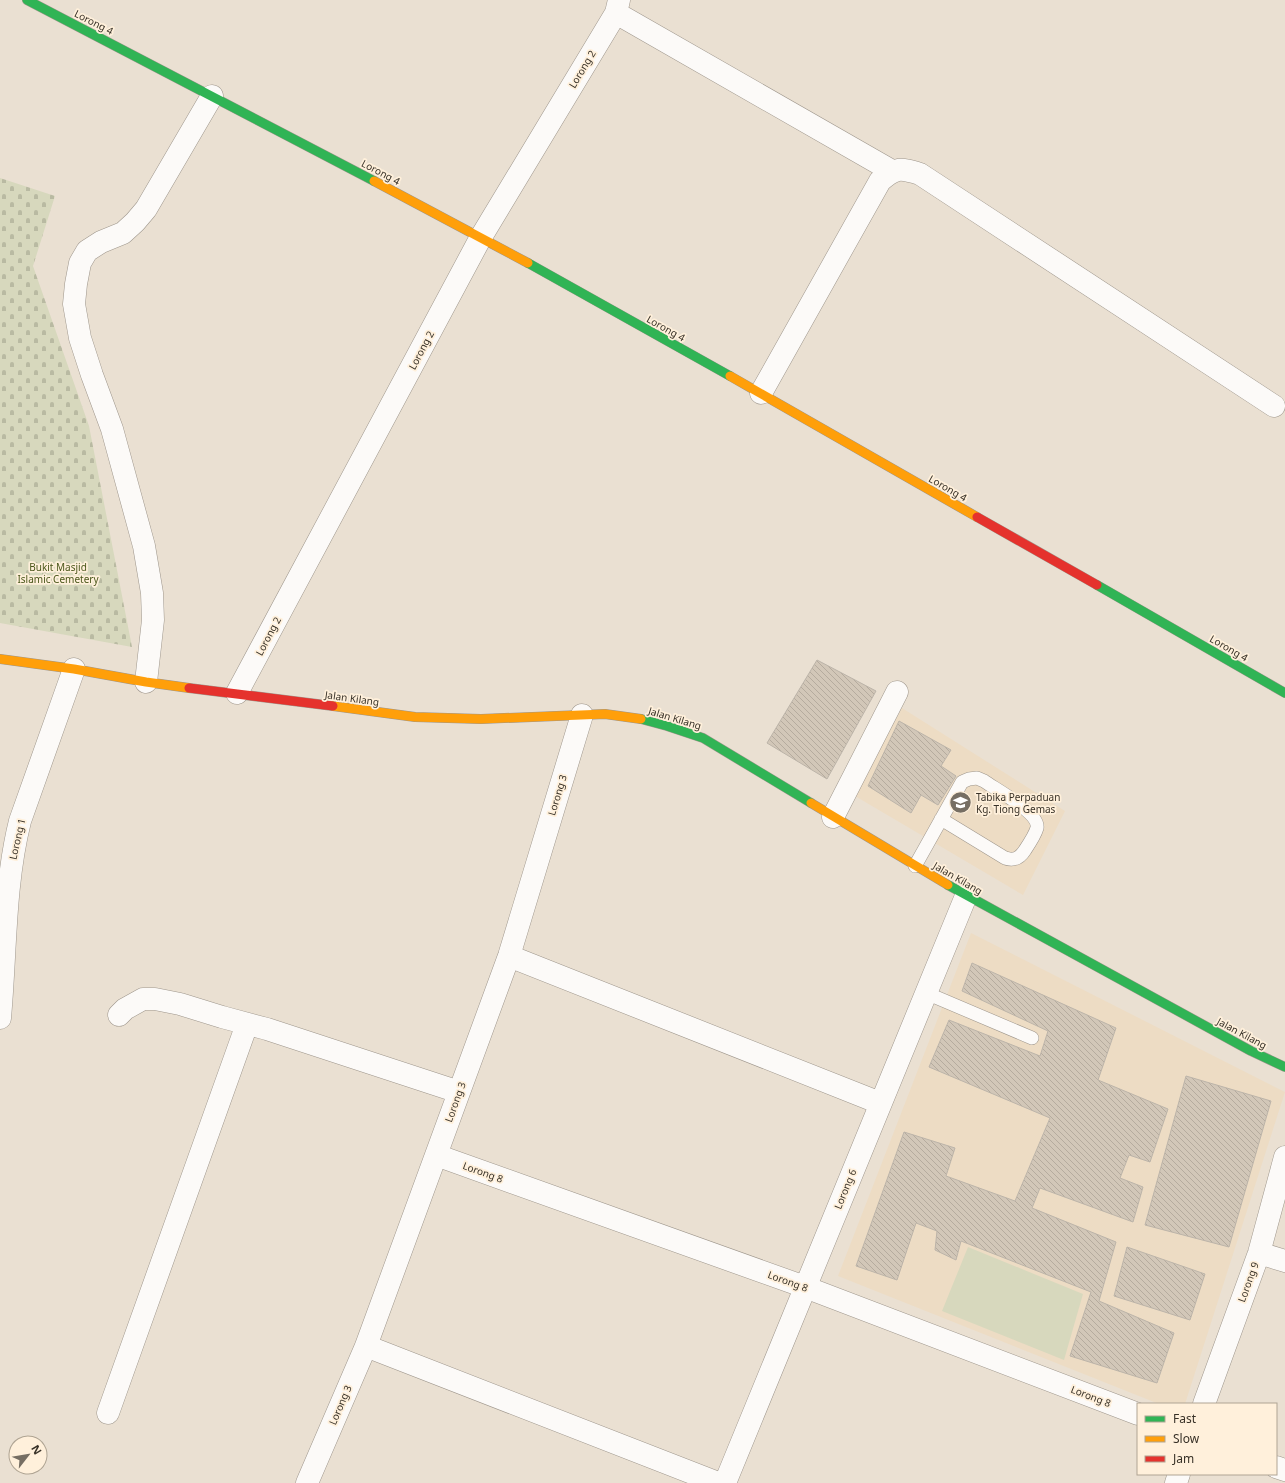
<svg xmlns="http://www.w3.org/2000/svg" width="1285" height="1483" font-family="'Noto Sans',sans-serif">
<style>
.built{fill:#eddcc4}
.grass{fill:#d7d8bd}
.cemetery{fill:url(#cemetery-stones)}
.building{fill:url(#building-back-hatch);stroke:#bcb4a9}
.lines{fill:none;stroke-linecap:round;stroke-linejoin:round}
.lane-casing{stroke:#9e968c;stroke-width:14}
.street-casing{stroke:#9e968c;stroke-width:23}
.fast-casing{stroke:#9e968c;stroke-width:10}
.slow-casing{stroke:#9e968c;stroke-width:10}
.jam-casing{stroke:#9e968c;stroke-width:10}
.lane{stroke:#fcfaf8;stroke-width:13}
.street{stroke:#fcfaf8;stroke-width:22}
.fast{stroke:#30b455;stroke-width:9}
.slow{stroke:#ff9f0a;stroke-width:9}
.jam{stroke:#e5322d;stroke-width:9}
.labels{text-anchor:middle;stroke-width:3.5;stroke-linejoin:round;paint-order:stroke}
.street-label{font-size:10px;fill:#383127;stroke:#fff0db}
.park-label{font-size:10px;fill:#4b571b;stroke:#fff0db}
.poi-label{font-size:10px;fill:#383127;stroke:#fff0db;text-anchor:start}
</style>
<defs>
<pattern id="cemetery-stones" width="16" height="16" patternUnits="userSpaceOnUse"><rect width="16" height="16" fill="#d7d8bd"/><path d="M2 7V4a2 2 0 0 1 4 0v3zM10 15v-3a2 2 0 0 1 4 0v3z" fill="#b9baa2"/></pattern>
<pattern id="building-back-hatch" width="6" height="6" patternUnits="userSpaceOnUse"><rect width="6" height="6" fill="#d2c7b8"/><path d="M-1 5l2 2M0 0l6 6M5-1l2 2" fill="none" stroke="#b5ab9e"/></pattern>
</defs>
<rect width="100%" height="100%" fill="#eae0d2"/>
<!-- built -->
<path class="built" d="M 902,708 L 1065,811 L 1023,895 L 855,796 Z
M 971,933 L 1285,1092 L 1185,1404 L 1159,1404 L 838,1276 Z"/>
<!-- grass -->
<path class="grass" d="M 968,1247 L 1083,1294 L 1064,1360 L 942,1311 Z"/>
<!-- cemetery -->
<path class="cemetery" d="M 0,178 L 55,196 L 33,266 L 89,426 L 132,647 L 0,623 Z"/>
<!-- building -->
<path class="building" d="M 817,660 L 876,691 L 827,779 L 767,743 Z
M 899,721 L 951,750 L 941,766 L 956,776 L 938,805 L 921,795 L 911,813 L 868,786 Z
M 972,963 L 1116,1028 L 1098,1080 L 1168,1109 L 1150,1162 L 1129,1155 L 1120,1178 L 1143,1187 L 1133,1222 L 1040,1188 L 1032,1208 L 1116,1242 L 1099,1301 L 1174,1333 L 1157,1383 L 1070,1356 L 1091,1292 L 961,1241 L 956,1260 L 935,1250 L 937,1231 L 916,1223 L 897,1280 L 856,1266 L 904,1132 L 955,1148 L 946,1176 L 1015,1201 L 1050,1118 L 929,1067 L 949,1020 L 1040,1056 L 1048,1031 L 962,991 Z
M 1186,1076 L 1271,1101 L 1229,1247 L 1145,1225 Z
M 1127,1247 L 1205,1274 L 1190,1320 L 1114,1296 Z"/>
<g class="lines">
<defs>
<path id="lane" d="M 915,866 L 962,782 L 969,779 L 977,778 L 984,781 C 995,789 1040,813 1037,828 C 1035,835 1029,844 1025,850 C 1020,858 1014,861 1005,858 L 941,819
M 926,993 L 1032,1038"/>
<path id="street" d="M 616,13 L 892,171
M 761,393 L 880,181 C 896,167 900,168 920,174 L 1274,406
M 146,682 L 153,620 L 152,593 L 144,546 L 112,429 L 92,375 L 80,338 L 74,304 L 76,284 L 80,263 L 87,251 L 101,242 L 123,233 L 135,222 L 146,209 L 212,96
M 237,693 L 481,237 L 616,13 L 619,0
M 833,817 L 897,692
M 509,956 L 880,1103
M 119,1015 L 125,1009 L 143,999 L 155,999 L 180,1004 L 222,1017 L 267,1029 L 459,1092
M 0,1018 C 6,952 4,885 20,821 L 74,669
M 436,1155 L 805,1287 L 1138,1414
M 1259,1253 L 1285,1261
M 366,1346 L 718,1483
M 1204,1404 L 1259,1253 L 1285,1157
M 108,1413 L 247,1024
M 1276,1467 L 1285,1470
M 307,1483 L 366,1346 L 509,956 L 582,715
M 725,1483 L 966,896
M 1176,1483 L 1179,1474"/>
<path id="fast" d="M 27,0 L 374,181
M 528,263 L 730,376
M 1097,585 L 1285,693
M 641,719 L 667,726 L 703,738 L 811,803
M 948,885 L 1251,1051 L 1285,1067"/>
<path id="slow" d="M 374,181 L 528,263
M 730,376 L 977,517
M 0,659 L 74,669 L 146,682 L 189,688
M 333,706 L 415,717 L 481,719 L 605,714 L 641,719
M 811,803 L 948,885"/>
<path id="jam" d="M 977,517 L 1097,585
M 189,688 L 333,706"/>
</defs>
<!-- lane casing -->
<use href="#lane" class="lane-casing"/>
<!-- street casing -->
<use href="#street" class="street-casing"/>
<!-- fast casing -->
<use href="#fast" class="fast-casing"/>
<!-- slow casing -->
<use href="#slow" class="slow-casing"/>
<!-- jam casing -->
<use href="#jam" class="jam-casing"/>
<!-- lane -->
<use href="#lane" class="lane"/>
<!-- street -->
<use href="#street" class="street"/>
<!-- fast -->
<use href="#fast" class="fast"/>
<!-- slow -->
<use href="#slow" class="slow"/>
<!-- jam -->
<use href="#jam" class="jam"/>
</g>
<!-- icons -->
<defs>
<symbol id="school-disc" viewBox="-11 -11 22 22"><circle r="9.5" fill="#766e63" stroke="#fff0db"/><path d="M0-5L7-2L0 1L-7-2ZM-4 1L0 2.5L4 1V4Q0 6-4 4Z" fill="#fff"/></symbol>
</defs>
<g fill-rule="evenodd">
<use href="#school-disc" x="948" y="790" width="25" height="25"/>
</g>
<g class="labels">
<!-- street labels -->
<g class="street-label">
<text transform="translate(94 22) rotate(27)" y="4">Lorong 4</text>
<text transform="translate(582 69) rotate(-59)" y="4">Lorong 2</text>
<text transform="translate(381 172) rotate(28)" y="4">Lorong 4</text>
<text transform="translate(666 328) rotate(29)" y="4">Lorong 4</text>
<text transform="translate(421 350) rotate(-62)" y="4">Lorong 2</text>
<text transform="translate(948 488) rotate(30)" y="4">Lorong 4</text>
<text transform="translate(268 636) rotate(-62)" y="4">Lorong 2</text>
<text transform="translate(1229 648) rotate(30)" y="4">Lorong 4</text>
<text transform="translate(352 698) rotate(8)" y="4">Jalan Kilang</text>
<text transform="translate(675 718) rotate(17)" y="4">Jalan Kilang</text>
<text transform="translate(557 795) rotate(-73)" y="4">Lorong 3</text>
<text transform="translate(17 839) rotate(-77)" y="4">Lorong 1</text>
<text transform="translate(958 878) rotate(30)" y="4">Jalan Kilang</text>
<text transform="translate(1242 1033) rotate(28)" y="4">Jalan Kilang</text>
<text transform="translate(455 1102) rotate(-70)" y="4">Lorong 3</text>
<text transform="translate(483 1172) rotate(20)" y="4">Lorong 8</text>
<text transform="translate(845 1189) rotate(-68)" y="4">Lorong 6</text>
<text transform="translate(788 1281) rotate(20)" y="4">Lorong 8</text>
<text transform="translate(1248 1282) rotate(-70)" y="4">Lorong 9</text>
<text transform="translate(1091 1396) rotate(21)" y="4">Lorong 8</text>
<text transform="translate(340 1405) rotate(-67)" y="4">Lorong 3</text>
</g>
<!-- park labels -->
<g class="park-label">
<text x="58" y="571">Bukit Masjid<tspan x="58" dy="12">Islamic Cemetery</tspan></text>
</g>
<!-- poi labels -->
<g class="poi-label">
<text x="976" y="801">Tabika Perpaduan<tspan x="976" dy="12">Kg. Tiong Gemas</tspan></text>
</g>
</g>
<!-- legend -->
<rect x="1137" y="1403" width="140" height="72" fill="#fff0db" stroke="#afa493"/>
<rect x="1145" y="1416" width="20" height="6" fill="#30b455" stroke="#afa493"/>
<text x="1173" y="1423" font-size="12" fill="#383127">Fast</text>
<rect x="1145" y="1436" width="20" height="6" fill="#ff9f0a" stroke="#afa493"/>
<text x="1173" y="1443" font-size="12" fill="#383127">Slow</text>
<rect x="1145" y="1456" width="20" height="6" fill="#e5322d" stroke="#afa493"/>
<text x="1173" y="1463" font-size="12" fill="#383127">Jam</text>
<!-- north arrow -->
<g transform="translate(28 1455) rotate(59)"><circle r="19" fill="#fff0db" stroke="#afa493"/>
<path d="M0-3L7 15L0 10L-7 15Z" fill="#766e63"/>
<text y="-6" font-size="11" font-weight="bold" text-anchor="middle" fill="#383127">N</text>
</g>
</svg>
